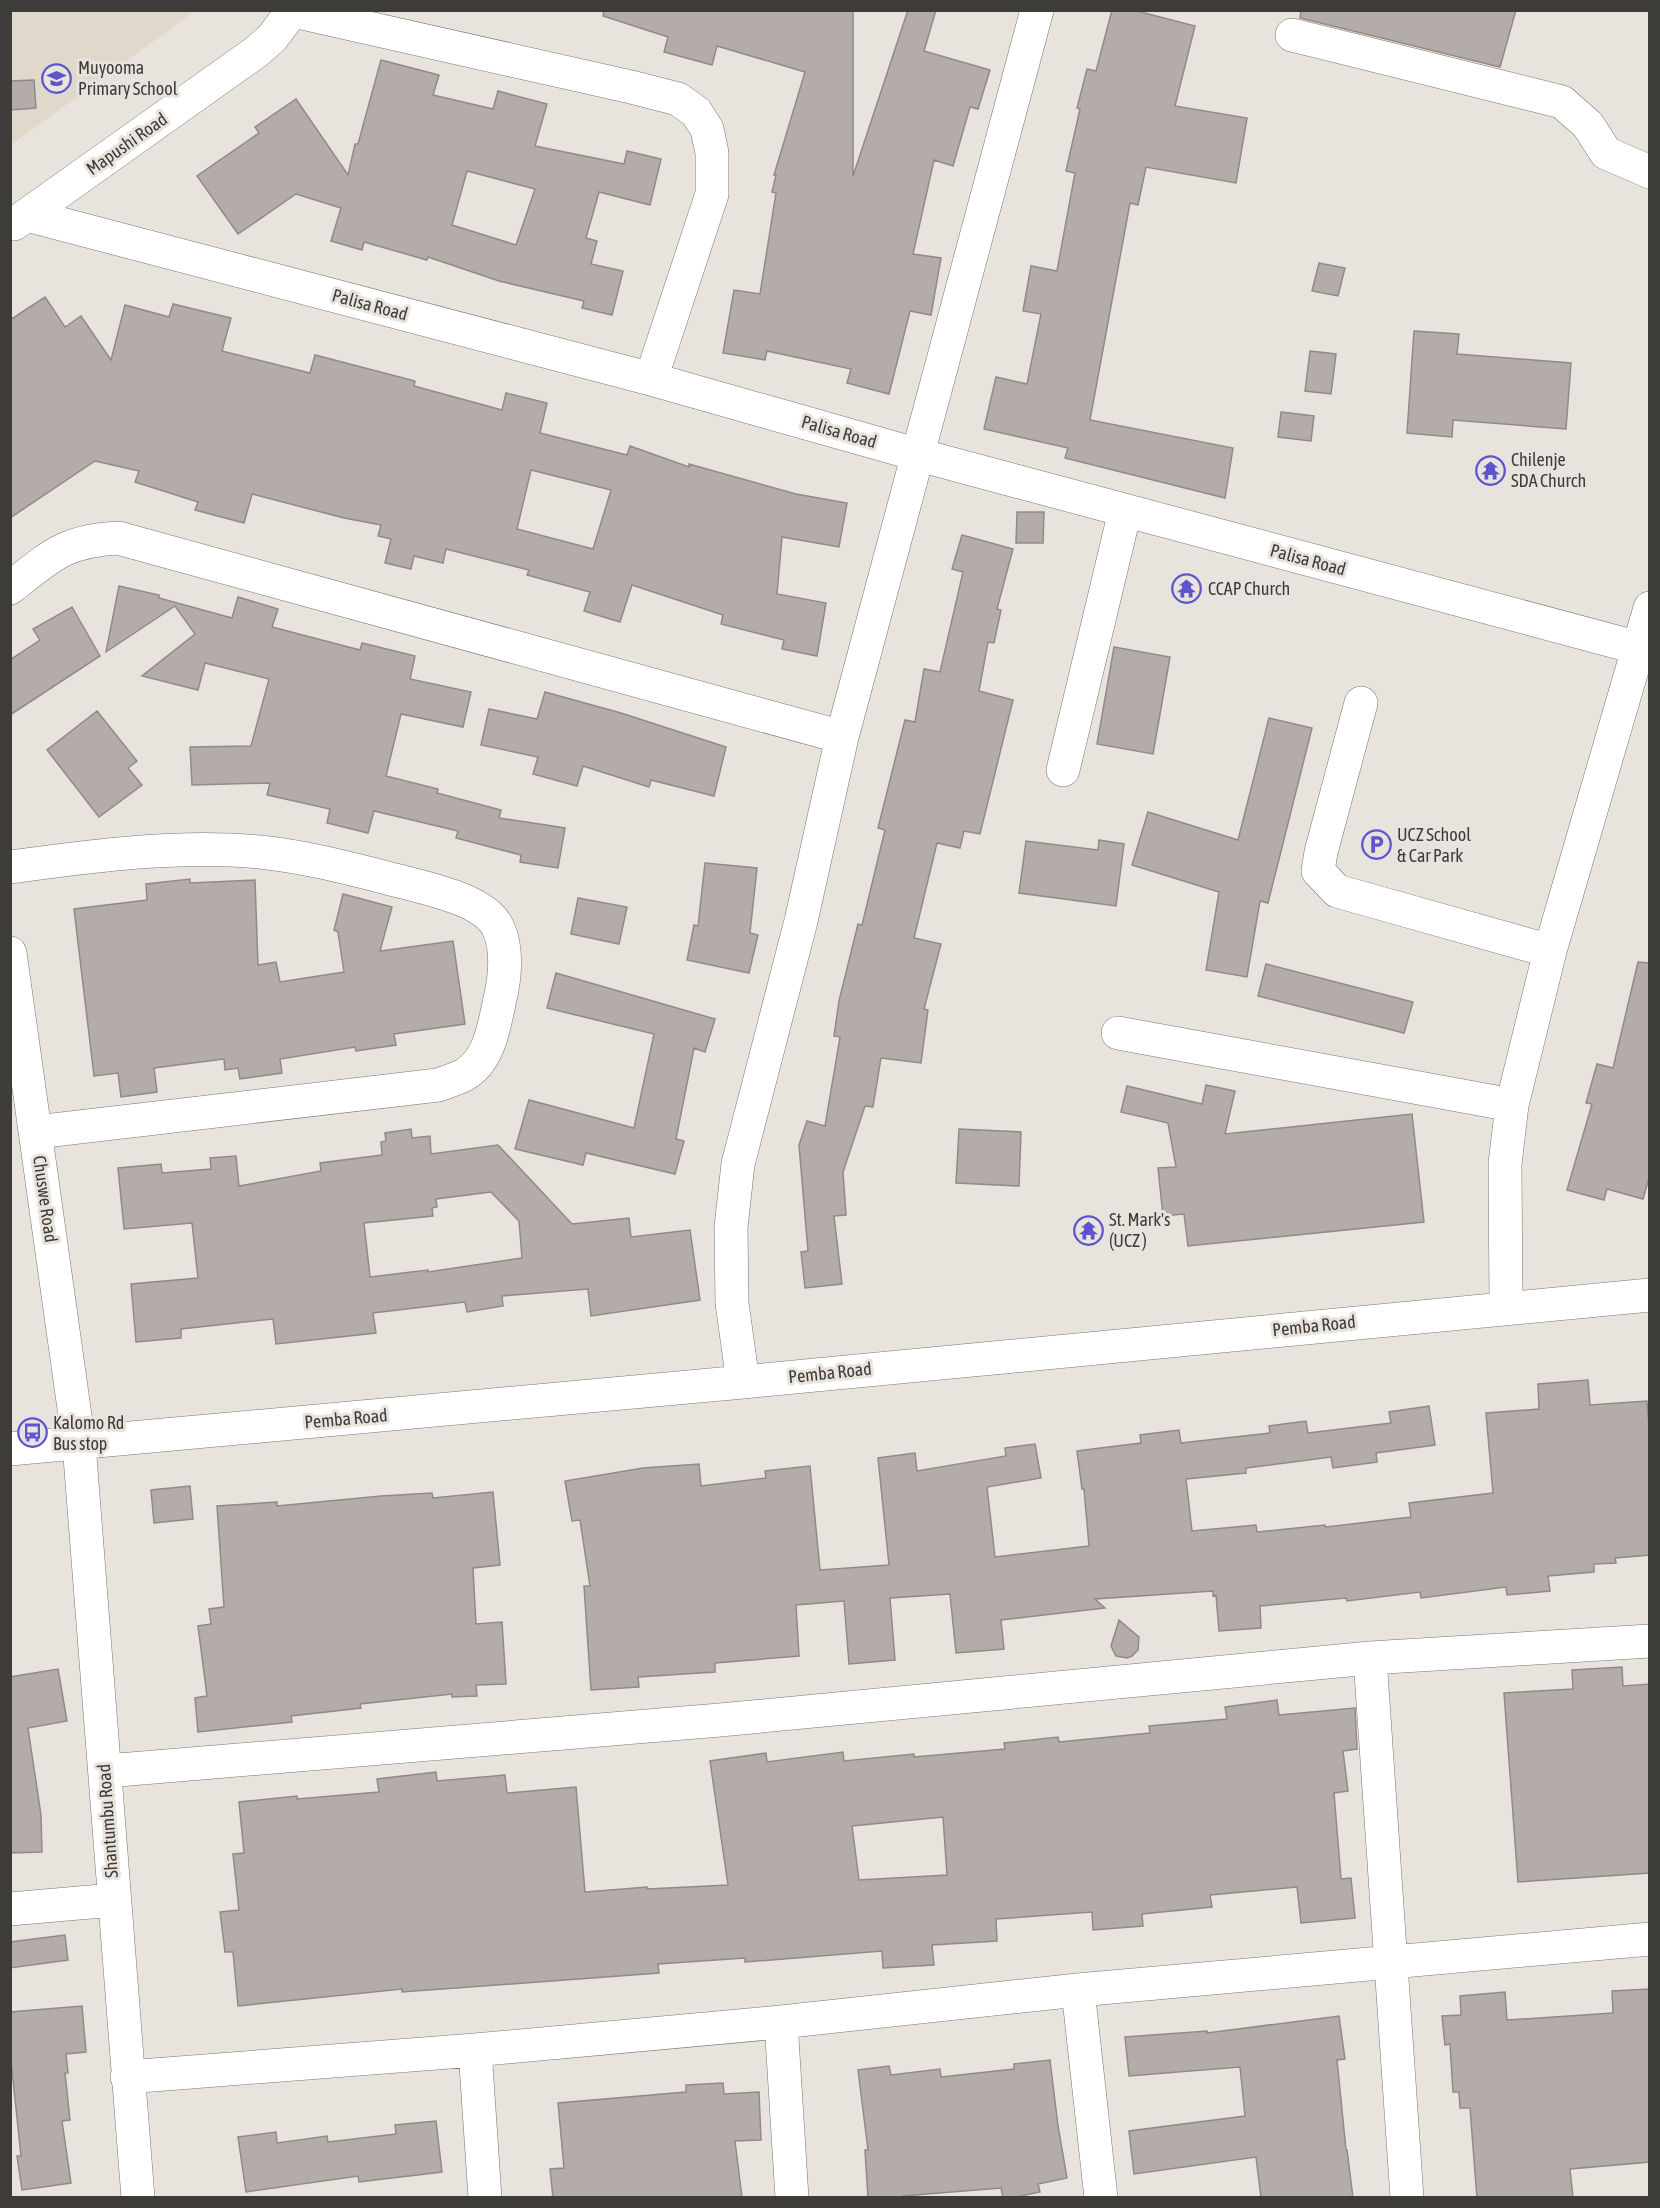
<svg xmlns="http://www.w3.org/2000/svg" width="1660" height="2208" font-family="'Asap Condensed',sans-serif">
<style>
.built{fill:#e0d8ca}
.building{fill:#b4aca8;stroke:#928a87;stroke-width:1.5;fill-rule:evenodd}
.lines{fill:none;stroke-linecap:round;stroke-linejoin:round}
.minor-casing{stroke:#79766f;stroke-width:34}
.minor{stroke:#fff;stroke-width:33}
.labels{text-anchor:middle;stroke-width:6;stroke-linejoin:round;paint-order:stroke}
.poi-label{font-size:18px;fill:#3e3c39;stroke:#e8e4dd;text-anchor:start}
.street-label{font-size:18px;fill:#3e3c39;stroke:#e8e4dd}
</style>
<rect width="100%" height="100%" fill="#e8e4dd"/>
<!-- built -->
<path class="built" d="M 11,11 L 195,11 L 11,145 Z"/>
<!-- building -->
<path class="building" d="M 604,10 L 853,11 L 853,176 L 908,10 L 936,10 L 924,51 L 990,70 L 978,109 L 970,107 L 953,166 L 934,160 L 913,254 L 941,258 L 931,315 L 910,311 L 889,394 L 847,383 L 851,369 L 767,351 L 765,360 L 723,353 L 734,290 L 760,294 L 776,193 L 772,192 L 776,175 L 774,175 L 805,72 L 717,46 L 712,65 L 664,52 L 668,37 L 603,16 Z
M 1112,10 L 1133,10 L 1195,26 L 1175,106 L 1247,118 L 1236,183 L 1146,167 L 1138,205 L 1130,203 L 1090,420 L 1233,448 L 1225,498 L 1065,458 L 1068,448 L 984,429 L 996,377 L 1027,384 L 1041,314 L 1023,311 L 1031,266 L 1057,271 L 1075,173 L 1066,171 L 1080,109 L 1077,108 L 1087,69 L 1096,71 Z
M 1301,10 L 1516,10 L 1500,67 L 1300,18 Z
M 381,60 L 439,75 L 433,95 L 493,109 L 498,91 L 547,104 L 535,146 L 624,164 L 627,151 L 661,159 L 650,205 L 599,192 L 586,238 L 597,241 L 591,264 L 623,271 L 612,315 L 582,308 L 584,301 L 499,281 L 428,257 L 427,260 L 364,242 L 362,250 L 331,241 L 341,208 L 296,194 L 238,234 L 197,176 L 259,133 L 255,127 L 296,99 L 348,175 L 355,144 L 358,144 ZM 467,171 L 535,189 L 516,245 L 452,225 Z
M 34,80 L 36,108 L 10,110 L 10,81 Z
M 1319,263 L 1345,268 L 1338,296 L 1312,291 Z
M 45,297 L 65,327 L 81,316 L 111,360 L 125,305 L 169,317 L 173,304 L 231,318 L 222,351 L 310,373 L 315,355 L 415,381 L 414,386 L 502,410 L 506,393 L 547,403 L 540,433 L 627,455 L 630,446 L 689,467 L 689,464 L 796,494 L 847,503 L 839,547 L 782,537 L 777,594 L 826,603 L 817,656 L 782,649 L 784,640 L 721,624 L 723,615 L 632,585 L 620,622 L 584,611 L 590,592 L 527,575 L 529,570 L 446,549 L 443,563 L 414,556 L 411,569 L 385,563 L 391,539 L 378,536 L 381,525 L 344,518 L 252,494 L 244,523 L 195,510 L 198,502 L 135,482 L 139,471 L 95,461 L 10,518 L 10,320 ZM 531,470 L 611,490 L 593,549 L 517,529 Z
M 1414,331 L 1459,334 L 1457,354 L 1571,363 L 1566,429 L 1453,420 L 1452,437 L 1407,433 Z
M 1310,351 L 1336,354 L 1331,394 L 1305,391 Z
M 1281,412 L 1314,416 L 1311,441 L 1278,437 Z
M 1017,512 L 1044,512 L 1043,543 L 1016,543 Z
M 962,535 L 1013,549 L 997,609 L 1001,610 L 994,643 L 988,642 L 979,691 L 1013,700 L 980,834 L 964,831 L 960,848 L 937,843 L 914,938 L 941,944 L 924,1009 L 928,1010 L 921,1063 L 881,1058 L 873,1107 L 865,1106 L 843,1172 L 846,1215 L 834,1216 L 842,1284 L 805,1288 L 801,1252 L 808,1251 L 799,1145 L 807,1121 L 825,1126 L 840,1037 L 834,1036 L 839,1001 L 858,924 L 862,925 L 885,830 L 878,828 L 905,720 L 915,722 L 924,669 L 940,672 L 963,572 L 952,569 Z
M 119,586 L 159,595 L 159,598 L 232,618 L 238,597 L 278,609 L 272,627 L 360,650 L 362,643 L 415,656 L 410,679 L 471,692 L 463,727 L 401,714 L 386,776 L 438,789 L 437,793 L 501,810 L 499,818 L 565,828 L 558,868 L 520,862 L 521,855 L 456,838 L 458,831 L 374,811 L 368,833 L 327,823 L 330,809 L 267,795 L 270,783 L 192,785 L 190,747 L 251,746 L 269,679 L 205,663 L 198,690 L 142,676 L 195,634 L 175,606 L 106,652 Z
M 72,607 L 100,656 L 10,715 L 10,660 L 40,640 L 33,629 Z
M 1114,647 L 1170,657 L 1153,754 L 1097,744 Z
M 545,692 L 621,713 L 726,747 L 714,796 L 651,780 L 649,787 L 583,766 L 577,786 L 533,774 L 538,757 L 481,745 L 489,709 L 537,719 Z
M 97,711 L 137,761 L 128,768 L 142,785 L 99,817 L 47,750 Z
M 1269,718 L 1312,728 L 1268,903 L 1260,901 L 1247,977 L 1206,970 L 1219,892 L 1132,865 L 1148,812 L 1238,840 Z
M 1099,840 L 1124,844 L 1116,906 L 1019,893 L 1026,841 L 1098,850 Z
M 705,863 L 757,868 L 750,933 L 758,935 L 749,973 L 687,960 L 694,925 L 698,926 Z
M 190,879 L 190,883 L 255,880 L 258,965 L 276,962 L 280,982 L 344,972 L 338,932 L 334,930 L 343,894 L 392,907 L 380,951 L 453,941 L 465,1024 L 394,1034 L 396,1045 L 356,1051 L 355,1047 L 280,1059 L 282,1073 L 240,1079 L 238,1068 L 225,1070 L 224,1059 L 154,1068 L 157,1092 L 121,1097 L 118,1073 L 94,1076 L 74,909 L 147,900 L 146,884 Z
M 578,898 L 627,907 L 619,944 L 571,934 Z
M 1638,962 L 1650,963 L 1650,1175 L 1643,1199 L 1607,1189 L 1604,1200 L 1567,1190 L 1592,1104 L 1586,1103 L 1597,1064 L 1613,1068 Z
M 1266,964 L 1413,1002 L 1404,1033 L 1258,996 Z
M 556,973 L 715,1019 L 705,1052 L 694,1048 L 676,1139 L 684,1141 L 675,1174 L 586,1153 L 583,1165 L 515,1149 L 529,1100 L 634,1128 L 654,1034 L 547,1008 Z
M 1206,1085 L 1235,1091 L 1225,1134 L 1412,1114 L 1424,1222 L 1188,1246 L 1184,1214 L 1163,1216 L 1158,1168 L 1176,1167 L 1168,1123 L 1121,1112 L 1127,1086 L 1202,1104 Z
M 411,1129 L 412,1138 L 430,1136 L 431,1154 L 498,1145 L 572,1224 L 629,1218 L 631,1237 L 690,1230 L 700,1300 L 591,1316 L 588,1289 L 502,1296 L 503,1306 L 467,1312 L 465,1302 L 373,1313 L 376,1333 L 276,1344 L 273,1319 L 181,1329 L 181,1338 L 136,1342 L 131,1284 L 198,1278 L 192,1223 L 124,1229 L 118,1168 L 161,1164 L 162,1173 L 211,1169 L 210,1158 L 236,1156 L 239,1186 L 321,1171 L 320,1163 L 382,1155 L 381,1142 L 386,1141 L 385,1133 ZM 491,1192 L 519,1221 L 522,1258 L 428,1272 L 428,1270 L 370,1277 L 364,1223 L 433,1216 L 432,1208 L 437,1207 L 436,1199 Z
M 959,1129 L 1021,1132 L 1019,1186 L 956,1183 Z
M 1588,1380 L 1590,1405 L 1647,1401 L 1650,1441 L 1650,1555 L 1615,1558 L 1616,1563 L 1594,1564 L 1594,1572 L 1548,1576 L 1550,1591 L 1507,1595 L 1506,1587 L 1421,1598 L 1420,1592 L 1347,1601 L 1346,1598 L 1260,1606 L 1261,1628 L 1219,1631 L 1216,1595 L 1213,1596 L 1213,1591 L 1095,1599 L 1105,1608 L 1001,1620 L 1004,1649 L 956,1653 L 950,1594 L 890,1598 L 895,1660 L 849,1664 L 844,1601 L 796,1605 L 799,1656 L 715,1663 L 715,1672 L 638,1677 L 639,1687 L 591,1690 L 584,1586 L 590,1586 L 580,1520 L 572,1521 L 565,1481 L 643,1468 L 699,1464 L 701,1486 L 766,1478 L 765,1471 L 810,1466 L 820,1570 L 889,1565 L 878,1458 L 915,1453 L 917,1471 L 1006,1456 L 1005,1448 L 1035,1444 L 1041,1478 L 987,1487 L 995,1557 L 1089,1546 L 1084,1489 L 1082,1489 L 1077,1451 L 1141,1443 L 1140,1435 L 1179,1430 L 1181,1443 L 1270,1433 L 1269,1426 L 1306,1421 L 1308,1433 L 1391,1423 L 1389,1412 L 1429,1406 L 1435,1445 L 1376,1453 L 1377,1462 L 1333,1468 L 1331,1457 L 1246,1468 L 1246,1473 L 1186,1479 L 1192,1531 L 1256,1525 L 1257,1532 L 1325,1525 L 1326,1527 L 1411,1517 L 1409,1503 L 1493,1493 L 1486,1413 L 1539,1409 L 1538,1384 Z
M 190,1486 L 193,1519 L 154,1523 L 151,1490 Z
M 493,1492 L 500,1565 L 473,1568 L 476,1624 L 502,1622 L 506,1684 L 476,1685 L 477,1696 L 452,1697 L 452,1694 L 360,1704 L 361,1708 L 291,1716 L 292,1722 L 198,1732 L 195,1698 L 207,1696 L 198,1626 L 211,1624 L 209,1609 L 224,1607 L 217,1506 L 277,1502 L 277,1506 L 381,1496 L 432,1493 L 433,1498 Z
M 1119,1620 L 1139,1637 L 1138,1650 L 1132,1656 L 1127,1658 L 1116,1656 L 1111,1646 Z
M 1622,1667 L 1623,1686 L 1650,1684 L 1650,1873 L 1518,1882 L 1504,1693 L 1573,1689 L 1572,1670 Z
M 58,1669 L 67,1721 L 28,1728 L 41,1815 L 42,1852 L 10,1853 L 10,1677 Z
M 1277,1700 L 1279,1715 L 1355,1708 L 1357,1749 L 1343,1751 L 1348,1791 L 1334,1793 L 1341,1879 L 1351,1878 L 1355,1918 L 1301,1923 L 1297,1887 L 1210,1895 L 1212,1907 L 1142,1914 L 1143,1926 L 1093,1930 L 1092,1912 L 996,1919 L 997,1941 L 932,1945 L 934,1965 L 883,1968 L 882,1951 L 745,1962 L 745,1958 L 658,1964 L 659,1973 L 402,1992 L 402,1989 L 238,2006 L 233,1952 L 225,1952 L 220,1912 L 239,1910 L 233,1854 L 244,1853 L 239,1802 L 297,1796 L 297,1799 L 379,1792 L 377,1779 L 436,1772 L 437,1781 L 505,1775 L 507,1793 L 576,1787 L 585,1892 L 647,1887 L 647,1889 L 728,1885 L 710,1761 L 766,1753 L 767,1762 L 843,1752 L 844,1761 L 914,1754 L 914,1757 L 1005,1749 L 1004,1743 L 1058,1737 L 1059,1742 L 1150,1733 L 1149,1726 L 1227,1719 L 1225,1707 ZM 943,1817 L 947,1875 L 859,1880 L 852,1826 Z
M 65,1935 L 68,1960 L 10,1968 L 10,1942 Z
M 1650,1989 L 1650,2162 L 1570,2169 L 1573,2198 L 1477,2198 L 1470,2108 L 1460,2108 L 1459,2092 L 1453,2092 L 1450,2044 L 1445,2045 L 1442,2016 L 1461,2015 L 1460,1996 L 1505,1992 L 1507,2020 L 1613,2013 L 1612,1991 Z
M 82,2006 L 86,2052 L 66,2054 L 68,2073 L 65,2073 L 70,2120 L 62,2121 L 71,2183 L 22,2190 L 17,2156 L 21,2156 L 10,2051 L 10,2012 Z
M 1339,2016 L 1345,2059 L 1337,2060 L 1346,2150 L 1347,2150 L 1353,2198 L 1261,2198 L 1256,2157 L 1134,2174 L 1129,2131 L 1245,2116 L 1240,2067 L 1129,2076 L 1125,2037 L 1207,2031 L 1207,2033 Z
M 1050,2060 L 1058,2126 L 1067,2178 L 1038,2184 L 1040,2192 L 1011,2198 L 1003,2198 L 1001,2188 L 903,2196 L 903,2198 L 868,2198 L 865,2150 L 868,2150 L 858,2070 L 889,2066 L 891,2075 L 940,2069 L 941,2077 L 1014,2069 L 1014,2064 Z
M 723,2083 L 724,2094 L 759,2092 L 761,2140 L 735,2141 L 742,2198 L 553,2198 L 550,2169 L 564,2168 L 558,2103 L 686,2092 L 686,2085 Z
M 436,2121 L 442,2172 L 359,2182 L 358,2176 L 246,2192 L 238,2137 L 276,2132 L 277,2143 L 327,2136 L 328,2142 L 396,2134 L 395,2125 Z"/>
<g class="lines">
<defs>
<path id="minor" d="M 293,11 L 631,87 L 678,99 L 696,112 L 707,129 L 712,153 L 712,194 L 651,379
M 1292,35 L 1562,102 L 1588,125 L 1606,153 L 1650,172
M 27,215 L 651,379 L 919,455 L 1650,651
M 14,224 L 256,52 L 272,38 L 293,10
M 10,588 C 51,556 64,541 118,538 L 842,737
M 1361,703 L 1321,852 L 1318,871 L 1337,891 L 1550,951
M 1063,770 L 1125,511
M 10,867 C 92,856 177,844 260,852 C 309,857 359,871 407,883 C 433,890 486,901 498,928 C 508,948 505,978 500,999 C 494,1026 490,1060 464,1075 C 456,1079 447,1082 438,1085 L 36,1132
M 10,953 L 79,1444 L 138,2198
M 1118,1033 L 1512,1105
M 1506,1307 L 1505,1164 L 1512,1105 L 1550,951 L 1650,608
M 743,1382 L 732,1303 L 731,1227 L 738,1164 L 801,921 L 842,737 L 1037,10
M 10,1449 L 743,1382 L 1650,1295
M 1370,1658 L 1407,2198
M 106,1771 L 720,1720 L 1370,1658 L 1650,1641
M 10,1909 L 113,1900
M 1078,1990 L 1101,2198
M 781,2022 L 792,2198
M 475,2050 L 485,2198
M 127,2077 L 475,2050 L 781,2022 L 1078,1990 L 1650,1939"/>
</defs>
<!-- minor casing -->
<use href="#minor" class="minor-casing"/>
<!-- minor -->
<use href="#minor" class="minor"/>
</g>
<!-- icons -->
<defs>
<symbol id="school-ring" viewBox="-11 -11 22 22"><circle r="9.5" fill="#e8e4dd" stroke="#5c55ce" stroke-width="1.5"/><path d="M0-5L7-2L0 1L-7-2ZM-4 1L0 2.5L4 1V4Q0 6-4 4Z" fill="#5c55ce"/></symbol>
<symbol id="temple-ring" viewBox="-11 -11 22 22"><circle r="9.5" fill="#e8e4dd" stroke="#5c55ce" stroke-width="1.5"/><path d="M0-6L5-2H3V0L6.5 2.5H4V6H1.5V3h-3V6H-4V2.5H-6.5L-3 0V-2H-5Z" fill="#5c55ce"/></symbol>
<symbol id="parking-ring" viewBox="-11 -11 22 22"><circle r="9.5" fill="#e8e4dd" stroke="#5c55ce" stroke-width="1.5"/><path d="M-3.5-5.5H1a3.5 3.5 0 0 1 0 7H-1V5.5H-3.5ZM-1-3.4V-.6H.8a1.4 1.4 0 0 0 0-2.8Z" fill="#5c55ce"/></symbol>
<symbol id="bus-ring" viewBox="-11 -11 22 22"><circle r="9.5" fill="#e8e4dd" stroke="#5c55ce" stroke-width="1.5"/><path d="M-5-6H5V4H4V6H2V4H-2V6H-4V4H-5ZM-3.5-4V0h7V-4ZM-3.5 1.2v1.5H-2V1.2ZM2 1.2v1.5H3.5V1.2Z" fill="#5c55ce"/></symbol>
</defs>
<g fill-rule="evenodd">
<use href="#school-ring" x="40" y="62" width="33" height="33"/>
<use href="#temple-ring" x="1474" y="454" width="33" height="33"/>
<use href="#temple-ring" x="1170" y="572" width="33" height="33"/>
<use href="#parking-ring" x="1360" y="828" width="33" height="33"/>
<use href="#temple-ring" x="1072" y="1214" width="33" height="33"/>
<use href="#bus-ring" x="16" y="1416" width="33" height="33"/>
</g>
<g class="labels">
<!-- poi labels -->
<g class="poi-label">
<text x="78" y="74">Muyooma<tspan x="78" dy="21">Primary School</tspan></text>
<text x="1511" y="466">Chilenje<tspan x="1511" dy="21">SDA Church</tspan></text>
<text x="1208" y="595">CCAP Church</text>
<text x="1397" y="841">UCZ School<tspan x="1397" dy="21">&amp; Car Park</tspan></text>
<text x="1109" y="1226">St. Mark's<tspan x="1109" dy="21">(UCZ )</tspan></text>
<text x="53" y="1429">Kalomo Rd<tspan x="53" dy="21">Bus stop</tspan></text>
</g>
<!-- street labels -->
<g class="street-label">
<text transform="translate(127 144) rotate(-35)" y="6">Mapushi Road</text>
<text transform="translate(370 305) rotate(15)" y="6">Palisa Road</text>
<text transform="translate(839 432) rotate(16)" y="6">Palisa Road</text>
<text transform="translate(1308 560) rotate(15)" y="6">Palisa Road</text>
<text transform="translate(45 1199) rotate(82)" y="6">Chuswe Road</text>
<text transform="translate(1314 1326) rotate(-6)" y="6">Pemba Road</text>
<text transform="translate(830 1373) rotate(-6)" y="6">Pemba Road</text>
<text transform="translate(346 1419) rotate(-5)" y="6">Pemba Road</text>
<text transform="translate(108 1821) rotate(-94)" y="6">Shantumbu Road</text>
</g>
</g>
<!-- border -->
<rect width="1660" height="2208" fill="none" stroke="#3e3c39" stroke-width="24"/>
</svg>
